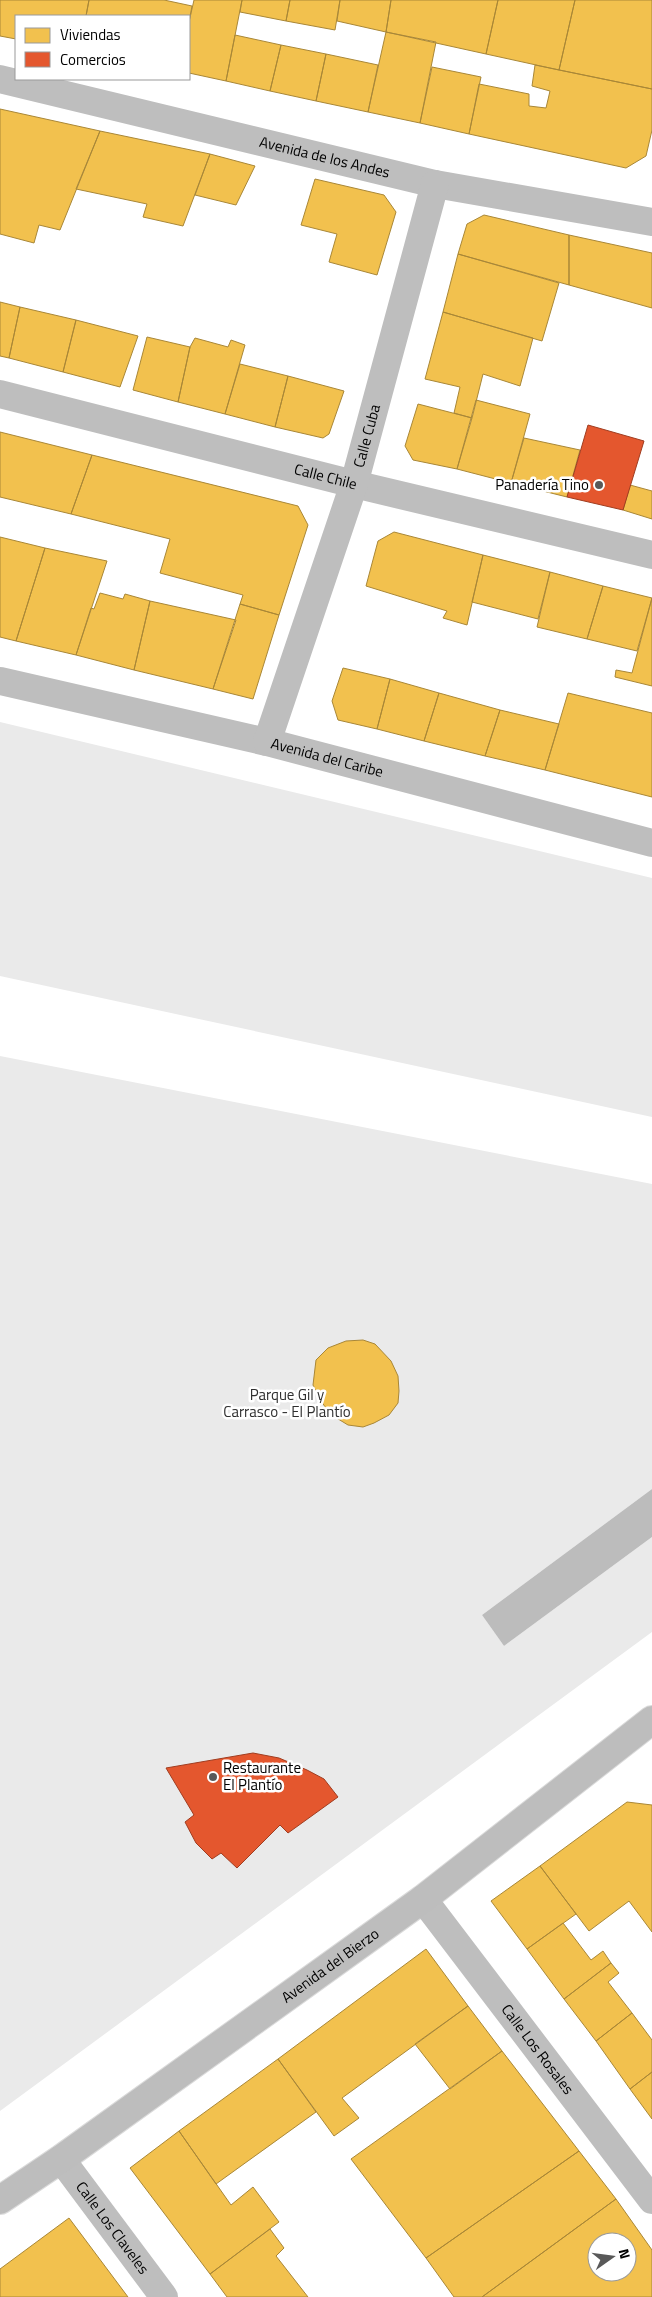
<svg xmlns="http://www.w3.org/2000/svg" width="652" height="2297" font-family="'Titillium Web',sans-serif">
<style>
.green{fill:#eaeaea}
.water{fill:#bcbcbc}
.homes{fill:#f2c14e;stroke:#a98737;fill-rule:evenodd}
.shops{fill:#e4572e;stroke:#a03d20}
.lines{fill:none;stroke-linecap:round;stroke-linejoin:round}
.major-casing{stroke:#dbdbdb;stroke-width:30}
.minor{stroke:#bebebe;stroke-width:28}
.major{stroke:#bdbdbd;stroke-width:28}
.poi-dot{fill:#595959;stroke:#fff;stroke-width:2}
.labels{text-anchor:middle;stroke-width:5;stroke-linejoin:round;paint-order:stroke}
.street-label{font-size:15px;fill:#000;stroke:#fff}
.poi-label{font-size:15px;fill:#000;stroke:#fff;text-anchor:end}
.park-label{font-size:15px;fill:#2f2f2f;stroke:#fff}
</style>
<rect width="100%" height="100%" fill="#fff"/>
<!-- green -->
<path class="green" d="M 0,722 L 652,878 L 652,1117 L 0,976 Z
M 0,1056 L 652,1184 L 652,1489 L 482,1615 L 504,1646 L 652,1537 L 652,1632 L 0,2111 Z"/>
<!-- water -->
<path class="water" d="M 652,1489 L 652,1537 L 504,1646 L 482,1615 Z"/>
<!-- homes -->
<path class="homes" d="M 0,0 L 89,0 L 86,16 L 16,16 L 16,39 L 0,36 Z
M 89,0 L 164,0 L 192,6 L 189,22 L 189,16 L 86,16 Z
M 194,0 L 242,0 L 226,81 L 189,73 L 189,22 Z
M 242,0 L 290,0 L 286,21 L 240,12 Z
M 290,0 L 340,0 L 335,30 L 286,21 Z
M 340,0 L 391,0 L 386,32 L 337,21 Z
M 391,0 L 498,0 L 486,54 L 386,32 Z
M 498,0 L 575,0 L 559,70 L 486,54 Z
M 575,0 L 652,0 L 652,89 L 559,70 Z
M 386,32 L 436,42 L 420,123 L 368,112 Z
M 235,35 L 281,45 L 270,91 L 226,81 Z
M 281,45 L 326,54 L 316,101 L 270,91 Z
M 326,54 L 378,65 L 368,112 L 316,101 Z
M 535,65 L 652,89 L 652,130 L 646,156 L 626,168 L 469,134 L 479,84 L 529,94 L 529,106 L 546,108 L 550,91 L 532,86 Z
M 432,67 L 481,77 L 469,134 L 420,123 Z
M 0,109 L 100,131 L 60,230 L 39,225 L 34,243 L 0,234 Z
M 100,131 L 210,154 L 183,226 L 143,217 L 147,204 L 76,189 Z
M 210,154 L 255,166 L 236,205 L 195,195 Z
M 315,179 L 384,195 L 396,212 L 377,275 L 329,262 L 337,234 L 301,225 Z
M 484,215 L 569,235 L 569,285 L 458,254 L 467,224 Z
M 569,235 L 652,253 L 652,308 L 569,285 Z
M 458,254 L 559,283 L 542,341 L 443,312 Z
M 0,302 L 20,307 L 9,358 L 0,356 Z
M 20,307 L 76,320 L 63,372 L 9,358 Z
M 443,312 L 533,338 L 520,386 L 483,374 L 472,418 L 454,413 L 460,387 L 425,379 Z
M 76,320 L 138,336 L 120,387 L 63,372 Z
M 147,337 L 190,347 L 178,402 L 133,390 Z
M 195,338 L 228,347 L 231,340 L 245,345 L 225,414 L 178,402 L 190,347 Z
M 240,364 L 288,376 L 275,427 L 225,414 Z
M 288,376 L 344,391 L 329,434 L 323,438 L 275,427 Z
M 476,400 L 530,414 L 511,483 L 457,469 Z
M 418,404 L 472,418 L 457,469 L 413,460 L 405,446 Z
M 0,432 L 92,455 L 71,514 L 0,497 Z
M 524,438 L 580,450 L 567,497 L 511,483 Z
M 92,455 L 298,506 L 308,525 L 279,615 L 240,604 L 243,595 L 160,573 L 170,539 L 71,514 Z
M 630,485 L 652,491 L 652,519 L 623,510 Z
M 394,532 L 483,555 L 467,625 L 443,618 L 447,611 L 366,586 L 378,541 Z
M 0,537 L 45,548 L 16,641 L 0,637 Z
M 45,548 L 107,561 L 76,655 L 16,641 Z
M 483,555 L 550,572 L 538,619 L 472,602 Z
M 550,572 L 603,586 L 587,639 L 537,627 Z
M 603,586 L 652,598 L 637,651 L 587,639 Z
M 100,593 L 123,599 L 125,594 L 150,601 L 134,670 L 76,655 L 91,608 L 94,609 Z
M 652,598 L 652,686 L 615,677 L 616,670 L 632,673 Z
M 150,601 L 236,620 L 213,689 L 134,670 Z
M 240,604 L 279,615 L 253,699 L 213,689 Z
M 343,668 L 390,679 L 377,729 L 338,720 L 332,701 Z
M 390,679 L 439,693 L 424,741 L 377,729 Z
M 439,693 L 500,710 L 485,756 L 424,741 Z
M 568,693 L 652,713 L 652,797 L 545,770 Z
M 500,710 L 559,724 L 545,770 L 485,756 Z
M 363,1340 L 375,1344 L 391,1361 L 398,1376 L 399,1391 L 398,1403 L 389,1415 L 374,1423 L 363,1427 L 348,1425 L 330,1414 L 319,1398 L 313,1385 L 316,1360 L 328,1348 L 346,1341 Z
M 627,1802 L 652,1805 L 652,1932 L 629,1901 L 589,1931 L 540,1866 Z
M 540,1866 L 576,1914 L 527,1949 L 491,1901 Z
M 563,1923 L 591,1960 L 603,1951 L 611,1963 L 564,1999 L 527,1949 Z
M 426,1949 L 468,2006 L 342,2098 L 359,2118 L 334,2136 L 278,2059 Z
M 611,1963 L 619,1973 L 608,1982 L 632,2013 L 596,2041 L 564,1999 Z
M 468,2006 L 502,2051 L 450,2089 L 415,2044 Z
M 632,2013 L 652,2040 L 652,2072 L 630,2089 L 596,2041 Z
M 502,2051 L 579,2151 L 426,2258 L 351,2159 Z
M 278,2059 L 316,2112 L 216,2184 L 179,2131 Z
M 652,2072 L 652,2119 L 630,2089 Z
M 179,2131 L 231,2205 L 253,2187 L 279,2222 L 210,2274 L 130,2168 Z
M 579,2151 L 616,2199 L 482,2297 L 454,2297 L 426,2258 Z
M 616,2199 L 652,2250 L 652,2297 L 482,2297 ZM 597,2242 L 627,2242 L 627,2272 L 597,2272 Z
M 69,2218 L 128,2297 L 0,2297 L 0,2269 Z
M 270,2229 L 284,2248 L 276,2256 L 308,2297 L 227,2297 L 210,2274 Z"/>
<!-- shops -->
<path class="shops" d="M 588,425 L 644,441 L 623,510 L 567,497 Z
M 253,1753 L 279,1758 L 307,1770 L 324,1779 L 338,1797 L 288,1833 L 280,1825 L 237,1868 L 221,1853 L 212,1859 L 196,1843 L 185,1822 L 194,1815 L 166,1768 Z"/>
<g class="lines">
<defs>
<g id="major">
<path id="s7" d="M 0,2200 L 61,2159 L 423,1899 L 652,1720"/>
</g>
</defs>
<!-- major casing -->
<use href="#major" class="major-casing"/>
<!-- minor -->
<g class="minor">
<path id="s1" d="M 0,79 L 435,184 L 652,222"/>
<path id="s2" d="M 0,394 L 354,484 L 652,555"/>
<path id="s3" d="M 0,681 L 267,742 L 652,843"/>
<path id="s4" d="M 267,742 L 354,484 L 435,184"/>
<path id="s5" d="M 423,1899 L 652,2200"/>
<path id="s6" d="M 61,2159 L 164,2297"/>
</g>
<!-- major -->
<use href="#major" class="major"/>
</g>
<!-- markers -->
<g class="poi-dot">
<circle cx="599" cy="485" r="5"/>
<circle cx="213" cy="1777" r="5"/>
</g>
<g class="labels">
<!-- street labels -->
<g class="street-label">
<text dy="5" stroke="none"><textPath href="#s1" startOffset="334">Avenida de los Andes</textPath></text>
<text dy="5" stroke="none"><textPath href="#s4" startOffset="322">Calle Cuba</textPath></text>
<text dy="5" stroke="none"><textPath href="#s2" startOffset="336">Calle Chile</textPath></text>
<text dy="5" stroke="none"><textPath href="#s3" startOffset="336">Avenida del Caribe</textPath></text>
<text dy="5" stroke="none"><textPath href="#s7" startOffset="405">Avenida del Bierzo</textPath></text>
<text dy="5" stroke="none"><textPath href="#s5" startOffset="189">Calle Los Rosales</textPath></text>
<text dy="5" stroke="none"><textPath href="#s6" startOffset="86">Calle Los Claveles</textPath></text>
</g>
<!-- poi labels -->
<g class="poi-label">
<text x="589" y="490">Panadería Tino</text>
<text x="223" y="1773" text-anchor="start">Restaurante<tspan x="223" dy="17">El Plantío</tspan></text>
</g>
<!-- park labels -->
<g class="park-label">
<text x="287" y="1400">Parque Gil y<tspan x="287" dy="17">Carrasco - El Plantío</tspan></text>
</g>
</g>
<!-- legend -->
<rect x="15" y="15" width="175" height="65" fill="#ffffff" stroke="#999999"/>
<rect x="25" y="28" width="25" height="15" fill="#f2c14e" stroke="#999999"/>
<text x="60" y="40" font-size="15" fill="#000000">Viviendas</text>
<rect x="25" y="52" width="25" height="15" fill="#e4572e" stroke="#999999"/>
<text x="60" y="65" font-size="15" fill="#000000">Comercios</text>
<!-- north arrow -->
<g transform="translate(612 2257) rotate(76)"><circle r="24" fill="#ffffff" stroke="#999999"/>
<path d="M0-4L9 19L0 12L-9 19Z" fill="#595959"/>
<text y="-8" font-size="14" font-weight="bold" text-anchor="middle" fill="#000000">N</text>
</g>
</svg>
